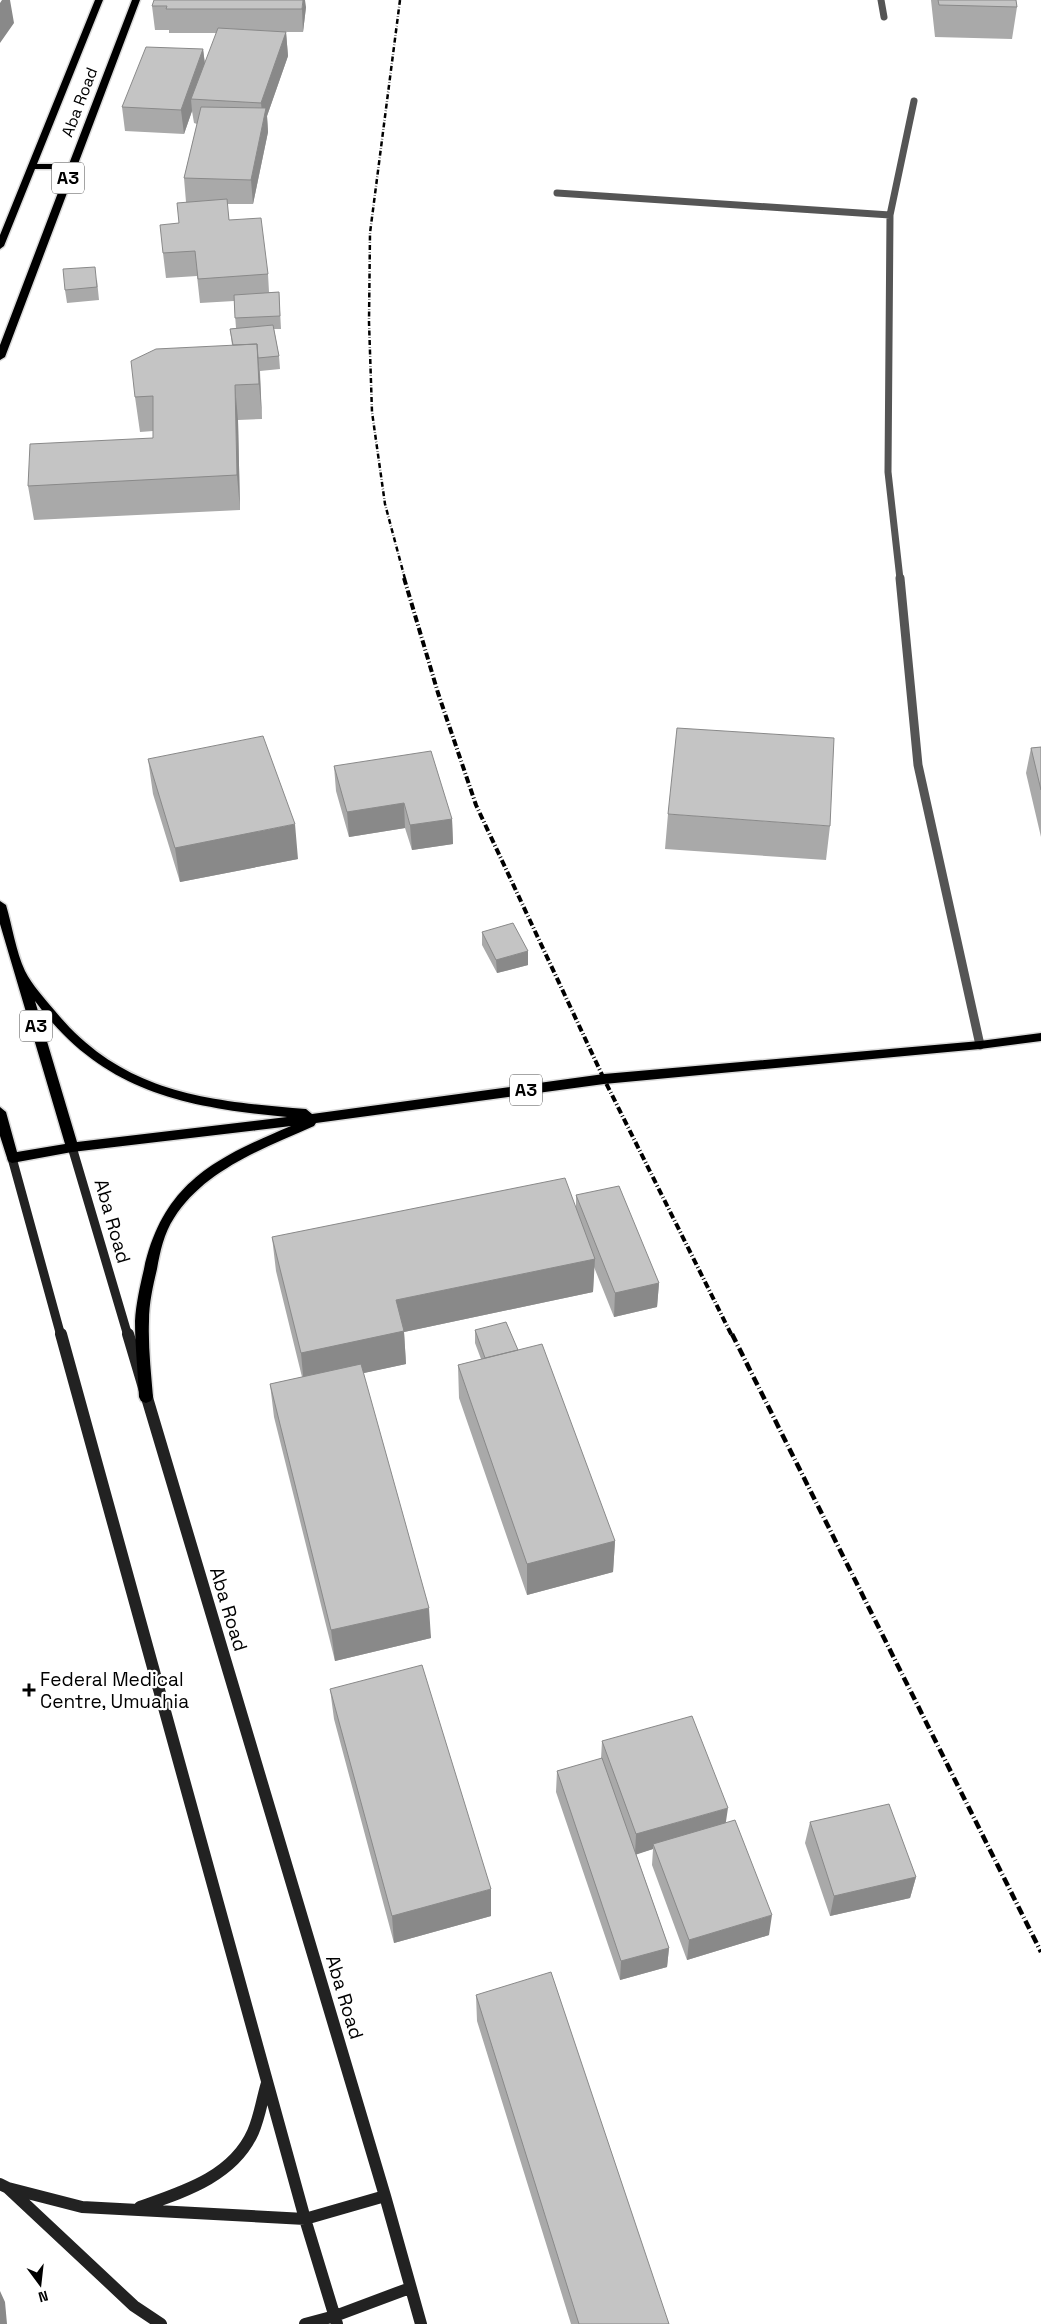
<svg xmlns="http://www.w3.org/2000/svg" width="1041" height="2324" font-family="'Space Grotesk',sans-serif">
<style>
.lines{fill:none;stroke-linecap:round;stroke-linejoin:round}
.primary-casing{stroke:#dbdbdb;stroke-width:3}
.service{stroke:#555;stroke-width:7}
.minor-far1{stroke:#555;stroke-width:7}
.minor{stroke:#555;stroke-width:9}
.secondary-far1{stroke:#222;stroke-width:9}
.secondary{stroke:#222;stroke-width:12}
.primary{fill:#000;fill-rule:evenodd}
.rail-far2{stroke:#000;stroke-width:2.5;stroke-dasharray:5 2 0.5 2;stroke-linecap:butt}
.rail-far1{stroke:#000;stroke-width:4;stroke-dasharray:7 2.5 1 2.5;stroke-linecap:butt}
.rail{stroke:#000;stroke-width:4.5;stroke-dasharray:9 3 1 3;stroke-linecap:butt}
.wall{fill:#a9a9a9}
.shaded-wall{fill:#898989}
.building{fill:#c4c4c4;stroke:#898989}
.poi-dot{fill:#000;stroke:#fff;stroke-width:2}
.labels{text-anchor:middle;stroke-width:4.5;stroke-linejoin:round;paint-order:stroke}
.far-street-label{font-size:16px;fill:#000;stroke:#fff}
.shield{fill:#fff;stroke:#4c4c4c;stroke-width:1}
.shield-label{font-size:18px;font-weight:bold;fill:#000}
.street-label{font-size:19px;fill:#000;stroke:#fff}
.poi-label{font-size:19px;fill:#000;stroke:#fff;text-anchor:start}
</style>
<rect width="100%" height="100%" fill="#fff"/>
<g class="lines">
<defs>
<path id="primary" d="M 95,0 L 103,0 L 37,164 L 69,164 L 132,0 L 140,0 L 5,357 L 0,360 L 0,345 L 67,169 L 35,169 L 4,246 L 0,249 L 0,235 Z
M 0,901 L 6,905 C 12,925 16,952 25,971 C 32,985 45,999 55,1011 C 122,1093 207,1101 306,1109 L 312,1114 L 604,1074 L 980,1041 L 1041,1033 L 1041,1041 L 980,1049 L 604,1084 L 316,1123 L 314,1126 C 264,1148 204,1170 174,1218 C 164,1233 160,1252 157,1269 C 153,1286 149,1303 149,1321 C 148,1346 151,1372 153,1397 L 151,1401 L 146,1403 L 141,1401 L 139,1397 C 138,1372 135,1346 135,1321 C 136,1304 140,1286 144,1269 C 163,1183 215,1158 291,1126 L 72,1152 L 12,1163 L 8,1161 L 0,1136 L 0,1107 L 6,1112 L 17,1152 L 65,1144 L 0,924 ZM 35,1001 C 101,1091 182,1107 287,1117 L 77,1142 Z"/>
</defs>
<!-- primary casing -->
<use href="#primary" class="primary-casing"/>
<!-- service -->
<path class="service" d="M 881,0 L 884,17"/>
<!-- minor-far1 -->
<path class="minor-far1" d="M 557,193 L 890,215
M 900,579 L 888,472 L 890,215 L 914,101"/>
<!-- minor -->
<path class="minor" d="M 900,578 L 918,765 L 980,1045"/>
<!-- secondary-far1 -->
<path class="secondary-far1" d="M 72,1147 L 128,1336
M 12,1158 L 61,1336"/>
<!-- secondary -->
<path class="secondary" d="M 61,1334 L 305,2219 L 337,2324
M 128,1334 L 385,2196 L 421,2324
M 0,2184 L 8,2188 L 134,2306 L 161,2324
M 8,2188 L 82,2207 L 305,2219 L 385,2196
M 140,2207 C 183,2192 233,2177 253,2132 C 260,2116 262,2099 267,2083
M 305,2324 L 335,2316 L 410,2288"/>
<!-- primary -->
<use href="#primary" class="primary"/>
<!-- rail-far2 -->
<path class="rail-far2" d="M 400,0 L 370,233 L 369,322 L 372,412 L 385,504 L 405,579"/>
<!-- rail-far1 -->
<path class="rail-far1" d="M 404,578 L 438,693 L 476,805 L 604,1079 L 732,1336"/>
<!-- rail -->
<path class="rail" d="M 732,1334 L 1041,1952"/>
</g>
<!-- wall -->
<path class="wall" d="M 931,0 L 1016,0 L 1017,7 L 1012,39 L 935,37 Z
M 152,6 L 306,7 L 303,32 L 286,32 L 288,56 L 267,116 L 268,132 L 253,204 L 227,204 L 229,220 L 268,274 L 269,292 L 279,292 L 281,329 L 274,329 L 279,356 L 280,369 L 260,371 L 262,419 L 238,420 L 240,510 L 34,520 L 28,486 L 153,438 L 153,431 L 140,432 L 135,397 L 232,345 L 230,329 L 236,328 L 234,301 L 200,303 L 197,276 L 166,278 L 163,253 L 179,223 L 186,202 L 184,178 L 197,124 L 194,123 L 192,111 L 184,134 L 125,131 L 122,107 L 203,49 L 205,64 L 217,33 L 169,33 L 169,30 L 155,30 Z
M 97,280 L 99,300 L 67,303 L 65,290 Z
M 1041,747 L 1041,837 L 1026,773 L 1031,748 Z
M 148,759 L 298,859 L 180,882 L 153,794 Z
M 334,766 L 452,819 L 453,844 L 412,850 L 405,828 L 349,837 L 336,791 Z
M 668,814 L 830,826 L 826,860 L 665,849 Z
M 482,932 L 528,951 L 528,965 L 497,973 L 482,945 Z
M 576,1195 L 659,1283 L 657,1307 L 614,1317 L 594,1267 L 593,1292 L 404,1332 L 406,1364 L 363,1373 L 431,1638 L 335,1661 L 274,1417 L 270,1384 L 302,1377 L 276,1271 L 272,1237 L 576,1208 Z
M 475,1330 L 518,1350 L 615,1541 L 613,1572 L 527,1595 L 459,1398 L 458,1365 L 481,1359 L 475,1343 Z
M 330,1689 L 491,1916 L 394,1943 L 334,1719 Z
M 602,1741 L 769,1935 L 687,1960 L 652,1865 L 653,1849 L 636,1854 L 669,1948 L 667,1967 L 620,1980 L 556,1792 L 557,1771 L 601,1759 Z
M 810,1822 L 916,1877 L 910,1898 L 830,1916 L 805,1843 Z
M 476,1995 L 669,2324 L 571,2324 L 477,2021 Z"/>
<!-- shaded-wall -->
<path class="shaded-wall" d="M 2,0 L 10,0 L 14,23 L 0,43 L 0,3 Z
M 303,0 L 305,0 L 306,7 L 303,32 L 302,9 Z
M 286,32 L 288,56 L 267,116 L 268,132 L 253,204 L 251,180 L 263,123 L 261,103 Z
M 203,49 L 206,73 L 191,99 L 192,111 L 184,134 L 181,110 Z
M 257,344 L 260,378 L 262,419 L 259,384 Z
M 235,385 L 238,420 L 240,510 L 237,475 Z
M 404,803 L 405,828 L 349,837 L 347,812 Z
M 452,819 L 453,844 L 412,850 L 410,825 Z
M 295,824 L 298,859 L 180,882 L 175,848 Z
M 528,951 L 528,965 L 497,973 L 496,960 Z
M 595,1259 L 593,1292 L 404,1332 L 406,1364 L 304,1386 L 301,1353 L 396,1300 Z
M 659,1283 L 657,1307 L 614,1317 L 615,1293 Z
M 615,1541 L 613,1572 L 527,1595 L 527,1564 Z
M 429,1608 L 431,1638 L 335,1661 L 331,1630 Z
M 728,1808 L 725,1828 L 653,1844 L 653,1849 L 635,1855 L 636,1834 Z
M 916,1877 L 910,1898 L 830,1916 L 834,1896 Z
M 491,1889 L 491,1916 L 394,1943 L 392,1916 Z
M 772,1915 L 769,1935 L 687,1960 L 689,1940 Z
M 669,1948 L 667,1967 L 620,1980 L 621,1961 Z
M 0,2291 L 5,2302 L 7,2324 L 0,2324 Z"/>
<!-- building -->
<path class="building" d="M 154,0 L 303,0 L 302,9 L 166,9 L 167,6 L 152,6 Z
M 938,0 L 1016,0 L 1017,7 L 939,5 Z
M 218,28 L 286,32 L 261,103 L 191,99 Z
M 146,47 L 203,49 L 181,110 L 122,107 Z
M 201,107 L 266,108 L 251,180 L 184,178 Z
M 227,199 L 229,220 L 261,218 L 268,274 L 198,279 L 195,251 L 163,253 L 160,225 L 179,223 L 177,203 Z
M 95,267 L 97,287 L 65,290 L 63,269 Z
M 279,292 L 280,316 L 235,318 L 234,295 Z
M 273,325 L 279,356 L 258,358 L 257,344 L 233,345 L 230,329 Z
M 257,344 L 259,384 L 235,385 L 237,475 L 28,486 L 30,444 L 153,438 L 153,396 L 135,397 L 131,361 L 156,349 Z
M 677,728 L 834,738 L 830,826 L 668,814 Z
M 263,736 L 295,824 L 175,848 L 148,759 Z
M 1041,747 L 1041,790 L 1031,748 Z
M 431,751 L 452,819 L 410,825 L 404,803 L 347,812 L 334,766 Z
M 513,923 L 528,951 L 496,960 L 482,932 Z
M 565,1178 L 595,1259 L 396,1300 L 404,1331 L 301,1353 L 272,1237 Z
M 619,1186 L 659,1283 L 615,1293 L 576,1195 Z
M 506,1322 L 518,1350 L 485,1358 L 475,1330 Z
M 542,1344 L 615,1541 L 527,1564 L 458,1365 Z
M 361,1364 L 429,1608 L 331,1630 L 270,1384 Z
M 422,1665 L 491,1889 L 392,1916 L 330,1689 Z
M 692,1716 L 728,1808 L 636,1834 L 602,1741 Z
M 602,1758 L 669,1948 L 621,1961 L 557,1771 Z
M 889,1804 L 916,1877 L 834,1896 L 810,1822 Z
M 735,1820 L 772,1915 L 689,1940 L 653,1844 Z
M 551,1972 L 669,2324 L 579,2324 L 476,1995 Z"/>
<!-- markers -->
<path class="poi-dot" d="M26.5 1682.5h5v5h5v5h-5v5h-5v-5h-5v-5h5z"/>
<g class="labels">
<!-- far-street labels -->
<g class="far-street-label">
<text transform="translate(79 102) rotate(-69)" y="6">Aba Road</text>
</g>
<!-- shield labels -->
<g class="shield">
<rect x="52" y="162.5" width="32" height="31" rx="4"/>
<rect x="20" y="1010.5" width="32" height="31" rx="4"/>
<rect x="510" y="1074.5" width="32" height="31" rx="4"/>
</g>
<g class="shield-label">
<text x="68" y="184">A3</text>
<text x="36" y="1032">A3</text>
<text x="526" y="1096">A3</text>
</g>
<!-- street labels -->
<g class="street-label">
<text transform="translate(113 1221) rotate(74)" y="7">Aba Road</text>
<text transform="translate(229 1609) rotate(73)" y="7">Aba Road</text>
<text transform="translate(345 1997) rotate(73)" y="7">Aba Road</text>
</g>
<!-- poi labels -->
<g class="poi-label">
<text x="40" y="1686">Federal Medical<tspan x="40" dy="22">Centre, Umuahia</tspan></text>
</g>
</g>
<!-- north arrow -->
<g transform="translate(40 2284) rotate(165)" stroke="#ffffff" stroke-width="4" paint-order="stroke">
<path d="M0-4L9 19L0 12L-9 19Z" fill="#000000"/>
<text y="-8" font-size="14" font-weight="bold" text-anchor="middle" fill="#000000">N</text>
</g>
</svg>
